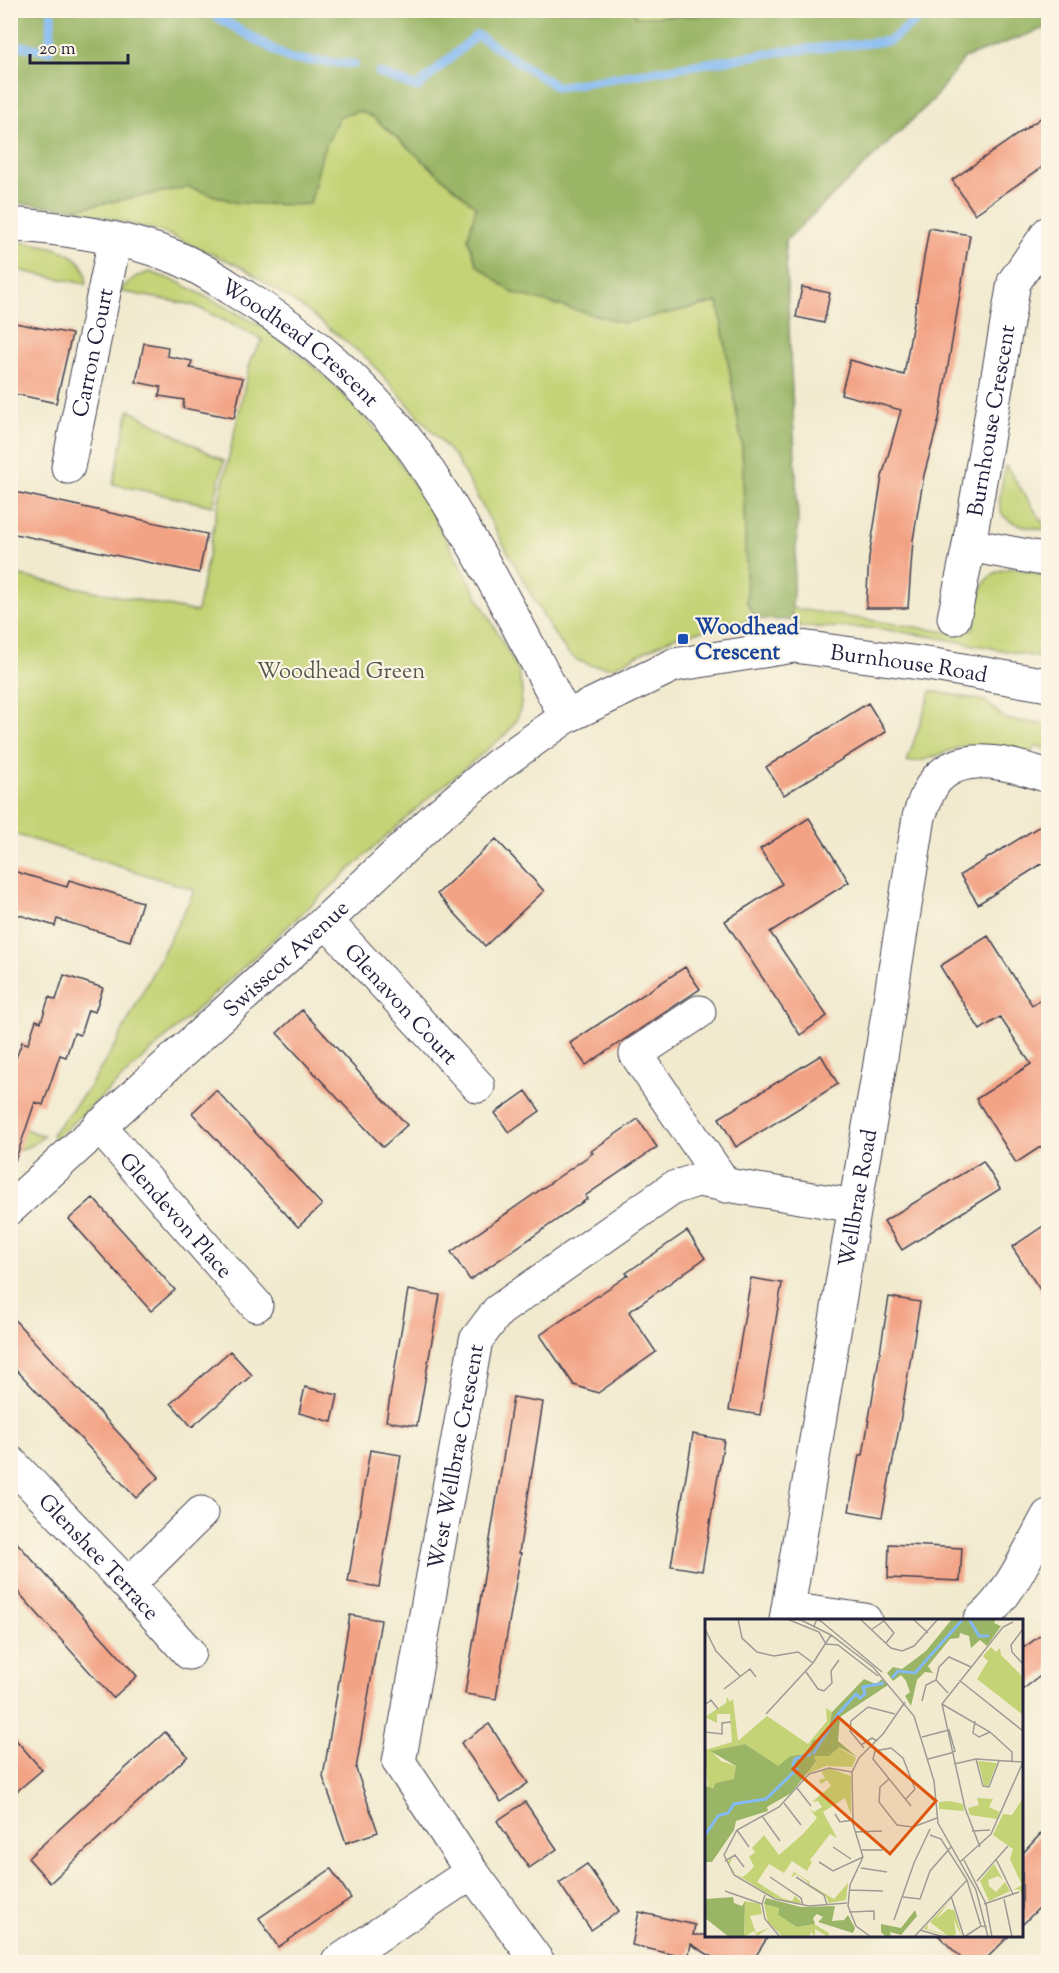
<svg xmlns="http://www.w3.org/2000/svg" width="1059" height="1973" font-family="'Sorts Mill Goudy',serif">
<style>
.green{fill:#c3d375;stroke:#727a58;stroke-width:1.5}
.forest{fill:#9ab566;stroke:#5e6c50;stroke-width:1.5}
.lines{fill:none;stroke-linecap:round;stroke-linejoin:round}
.stream{stroke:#84baf3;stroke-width:9}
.building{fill:#f3a385}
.minor-casing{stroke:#414051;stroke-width:35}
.minor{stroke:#fff;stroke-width:33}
.transit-dot{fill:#1a4fb4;stroke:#fcf5e5;stroke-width:2}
.labels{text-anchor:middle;stroke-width:4.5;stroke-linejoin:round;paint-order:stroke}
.street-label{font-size:22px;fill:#22223b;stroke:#fcf5e5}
.transit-label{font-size:22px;font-weight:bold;fill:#164399;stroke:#fcf5e5;text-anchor:start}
.park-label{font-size:22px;fill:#52574c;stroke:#fcf5e5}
.inset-river{fill:none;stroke:#84baf3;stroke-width:3}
.inset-road{fill:none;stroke:#9e9a94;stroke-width:1.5}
.view{fill:#de560e;fill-opacity:0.15;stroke:#de560e;stroke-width:3}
.inset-edge{fill:none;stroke:#22223b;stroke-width:3}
</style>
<rect width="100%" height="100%" fill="#fcf5e5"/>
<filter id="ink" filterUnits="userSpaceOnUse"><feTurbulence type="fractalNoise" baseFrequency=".0167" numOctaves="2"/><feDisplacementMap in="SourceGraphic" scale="12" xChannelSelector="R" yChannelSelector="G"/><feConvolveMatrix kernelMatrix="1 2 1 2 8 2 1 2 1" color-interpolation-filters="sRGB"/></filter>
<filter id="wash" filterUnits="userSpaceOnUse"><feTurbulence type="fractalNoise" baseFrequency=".008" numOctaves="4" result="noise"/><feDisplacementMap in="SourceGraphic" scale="24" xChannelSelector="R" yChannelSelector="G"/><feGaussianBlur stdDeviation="1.35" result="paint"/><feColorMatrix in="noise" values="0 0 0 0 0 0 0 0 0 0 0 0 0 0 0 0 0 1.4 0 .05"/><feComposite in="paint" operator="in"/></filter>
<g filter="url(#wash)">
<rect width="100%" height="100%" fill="#f1eacf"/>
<!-- green -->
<path class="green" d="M 634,11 L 841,11 L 839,13 L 635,17 Z
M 360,111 L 373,117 L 476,207 L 468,239 L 624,323 L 718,302 L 742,444 L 747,603 L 757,619 L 674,637 L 614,667 L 593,666 L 577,660 L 567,652 L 550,628 L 455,457 L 369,360 L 306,310 L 242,267 L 165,233 L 74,209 L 188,187 L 237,203 L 310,204 L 322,154 L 339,117 Z
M 11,241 C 37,244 90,247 86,284 L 11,269 Z
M 150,272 L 178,282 L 269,330 L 326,377 L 383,437 L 425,501 L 518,670 L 522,690 L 521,705 L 517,720 L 506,734 L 425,801 L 54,1140 L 52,1134 L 88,1089 L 116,1044 L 195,890 L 11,833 L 10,574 L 197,612 L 217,510 L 251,358 L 263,340 L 193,305 L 119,291 L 135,277 Z
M 129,410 L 224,461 L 213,506 L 113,484 Z
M 1006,466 L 1048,531 C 996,521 993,519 1006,466 Z
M 1014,568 L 1048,576 L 1048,659 L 934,637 L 875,628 L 802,627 L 791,620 L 792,608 L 947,632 L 949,626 L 973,630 C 981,600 975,571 1014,568 Z
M 931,691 L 985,701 L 1005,719 L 1048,725 L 1048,749 L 1037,746 L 1027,756 C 1009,752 985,743 966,746 C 944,750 932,762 907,762 Z
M 11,1124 L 44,1136 C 35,1144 28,1148 16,1150 Z"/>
<!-- forest -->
<path class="forest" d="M 634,11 L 636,17 L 839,13 L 841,10 L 1048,11 L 1048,27 L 964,58 L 933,100 L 785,241 L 798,520 L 791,620 L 757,619 L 747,603 L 742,444 L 718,302 L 624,323 L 513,293 L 477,265 L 468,239 L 476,207 L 373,117 L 360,111 L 339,117 L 322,154 L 310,204 L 294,205 L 237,203 L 188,187 L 74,209 L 11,202 L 11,11 Z"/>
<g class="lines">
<!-- stream -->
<path class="stream" d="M 205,10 L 290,59 L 354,64
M 10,44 L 49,51 L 52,10
M 379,73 L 417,87 L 477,35 L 557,87 L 777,52 L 889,41 L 930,10"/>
</g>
<g id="blocks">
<!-- building -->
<path class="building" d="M 1048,113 L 1048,163 L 975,214 L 952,180 Z
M 929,228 L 970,235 L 939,419 L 924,475 L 913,540 L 908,608 L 866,608 L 869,557 L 882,477 L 901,410 L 841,394 L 850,360 L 904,375 Z
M 802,287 L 830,293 L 824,323 L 796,317 Z
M 10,322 L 72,334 L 56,403 L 10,393 Z
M 144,343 L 168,347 L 167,356 L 192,361 L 190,368 L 243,378 L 234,418 L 183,408 L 184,400 L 159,396 L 161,387 L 136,382 Z
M 10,491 L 207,534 L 199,573 L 10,533 Z
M 868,703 L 886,732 L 784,795 L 766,767 Z
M 809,818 L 849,882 L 770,932 L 827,1016 L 800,1035 L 725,921 L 782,884 L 760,849 Z
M 1048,821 L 1048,860 L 978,904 L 960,875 Z
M 496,839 L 544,891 L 485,946 L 437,894 Z
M 10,870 L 67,887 L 69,880 L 142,902 L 130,941 L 57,919 L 55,926 L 10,912 Z
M 988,936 L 1032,1005 L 1048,994 L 1048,1142 L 1016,1163 L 976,1099 L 1031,1064 L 1000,1017 L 980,1030 L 940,966 Z
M 685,967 L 700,989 L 586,1065 L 570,1043 Z
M 64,975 L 103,988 L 95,1012 L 88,1010 L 80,1035 L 74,1033 L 66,1057 L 60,1055 L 43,1105 L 35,1102 L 15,1161 L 10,1160 L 10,1074 L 22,1042 L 28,1044 L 36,1020 L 41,1022 L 49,997 L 56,1000 Z
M 302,1010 L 407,1125 L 383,1147 L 277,1033 Z
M 821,1055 L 838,1084 L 736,1147 L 719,1118 Z
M 216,1090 L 322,1205 L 298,1227 L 192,1113 Z
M 526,1091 L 540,1111 L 509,1133 L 495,1113 Z
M 638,1119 L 657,1147 L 585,1196 L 587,1199 L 470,1280 L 451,1252 L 593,1153 L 591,1151 Z
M 983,1161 L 1000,1189 L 902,1250 L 884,1221 Z
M 93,1198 L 175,1290 L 151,1311 L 69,1219 Z
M 1048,1223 L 1048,1302 L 1012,1247 Z
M 687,1231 L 705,1258 L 629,1312 L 656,1352 L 598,1393 L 574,1385 L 540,1335 L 628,1275 L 626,1273 Z
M 751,1278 L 782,1283 L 760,1415 L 729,1410 Z
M 408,1290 L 440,1295 L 417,1426 L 386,1421 Z
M 889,1297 L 920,1302 L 898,1434 L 882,1517 L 849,1511 L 859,1455 L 863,1455 Z
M 10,1315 L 159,1477 L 136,1498 L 10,1363 Z
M 230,1351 L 252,1375 L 192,1427 L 171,1403 Z
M 305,1387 L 338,1395 L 332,1422 L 299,1413 Z
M 513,1397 L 543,1402 L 519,1553 L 521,1553 L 496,1699 L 465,1694 Z
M 693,1434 L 724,1440 L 702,1571 L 671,1566 Z
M 370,1450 L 401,1455 L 379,1587 L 348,1582 Z
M 10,1535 L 137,1676 L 113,1698 L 10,1583 Z
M 889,1544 L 962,1548 L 960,1581 L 888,1578 Z
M 350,1615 L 381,1620 L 356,1769 L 378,1832 L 346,1843 L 323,1777 Z
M 1048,1630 L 1048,1670 L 1022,1690 L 1022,1649 Z
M 489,1724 L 528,1783 L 501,1802 L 461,1743 Z
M 165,1732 L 188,1756 L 50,1883 L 28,1858 Z
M 10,1733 L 42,1770 L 10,1797 Z
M 525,1802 L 557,1849 L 529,1868 L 497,1821 Z
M 1048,1826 L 1048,1899 L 1022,1925 L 1022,1854 Z
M 587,1864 L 619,1911 L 591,1930 L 559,1883 Z
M 331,1869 L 351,1898 L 278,1947 L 259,1918 Z
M 639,1912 L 695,1925 L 693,1935 L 769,1935 L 752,1962 L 720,1962 L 691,1944 L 688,1958 L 632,1945 Z
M 938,1935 L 1010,1935 L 983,1962 L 965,1962 Z"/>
</g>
</g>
<g filter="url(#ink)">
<use href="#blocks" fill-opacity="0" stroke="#414051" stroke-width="1.5"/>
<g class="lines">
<defs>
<g id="minor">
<path id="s1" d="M 10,224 C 66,229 122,236 175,257 C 195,265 216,278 234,290 C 307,334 362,380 413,448 C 424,463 433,479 443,494 C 488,566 526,642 566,717"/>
<path id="s2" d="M 68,467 L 115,239"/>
<path d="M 969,545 L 1048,560"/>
<path id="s3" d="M 954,618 L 969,545 L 1014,282 L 1048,233"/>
<path id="s4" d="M 326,921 L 478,1086"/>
<path d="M 699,1012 L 636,1054 L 726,1186"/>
<path id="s5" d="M 99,1126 L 256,1305"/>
<path id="s6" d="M 10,1208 L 326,921 L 435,818 L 498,765 L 566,717 L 674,665 L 794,646 L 934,665 L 1048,685"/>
<path id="s7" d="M 10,1462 L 128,1585 L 189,1653"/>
<path d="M 128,1585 L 201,1513"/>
<path d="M 788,1609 L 865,1620"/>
<path id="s8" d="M 786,1620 L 855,1206 L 879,1070 L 919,817 C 923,805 928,789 937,779 C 965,749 1015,765 1048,776"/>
<path d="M 980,1620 C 1010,1596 1029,1550 1048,1516"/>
<path d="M 338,1962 L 472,1872"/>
<path id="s9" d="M 538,1962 L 472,1872 L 399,1762 L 476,1340 L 498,1311 L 673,1188 L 697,1180 L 855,1206"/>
</g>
</defs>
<!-- minor casing -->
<use href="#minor" class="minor-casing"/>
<!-- minor -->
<use href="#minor" class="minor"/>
</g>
</g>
<!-- markers -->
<rect class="transit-dot" x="677" y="633" width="12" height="12" rx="3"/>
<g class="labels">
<!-- street labels -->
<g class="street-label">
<text dy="8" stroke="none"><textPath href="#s1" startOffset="321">Woodhead Crescent</textPath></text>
<text dy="8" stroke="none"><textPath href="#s2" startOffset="117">Carron Court</textPath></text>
<text dy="8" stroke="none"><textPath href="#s3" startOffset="201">Burnhouse Crescent</textPath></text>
<text dy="8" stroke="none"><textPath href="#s6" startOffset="1100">Burnhouse Road</textPath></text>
<text dy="8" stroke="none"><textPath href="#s6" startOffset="372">Swisscot Avenue</textPath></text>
<text dy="8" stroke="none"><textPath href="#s4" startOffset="112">Glenavon Court</textPath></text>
<text dy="8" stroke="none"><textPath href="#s8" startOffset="428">Wellbrae Road</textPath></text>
<text dy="8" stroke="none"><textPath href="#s5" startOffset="118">Glendevon Place</textPath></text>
<text dy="8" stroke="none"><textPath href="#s9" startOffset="554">West Wellbrae Crescent</textPath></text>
<text dy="8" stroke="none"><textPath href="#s7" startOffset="130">Glenshee Terrace</textPath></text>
</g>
<!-- transit labels -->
<g class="transit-label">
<text x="695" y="634">Woodhead<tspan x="695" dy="25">Crescent</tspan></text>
</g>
<!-- park labels -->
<g class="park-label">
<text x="341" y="678">Woodhead Green</text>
</g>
</g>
<!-- overview -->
<g transform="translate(705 1619)">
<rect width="318" height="318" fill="#f1eacf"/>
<path d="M 286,28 L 291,33 L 295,29 L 296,36 L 318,58 L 318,96 L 272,60 L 283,42 L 278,37 ZM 22,78 L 25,83 L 28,80 L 33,122 L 62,97 L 103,125 L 122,102 L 121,89 L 127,93 L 124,109 L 116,119 L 108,121 L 101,135 L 85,137 L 72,148 L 40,125 L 6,132 L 16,142 L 31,147 L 30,160 L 3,170 L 0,131 L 27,123 L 25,95 L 12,95 L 12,104 L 0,98 L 21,84 ZM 133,128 L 151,139 L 147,148 L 121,147 L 101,155 L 111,144 L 109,137 ZM 273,142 L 292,144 L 283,167 L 279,166 ZM 126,150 L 146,157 L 146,196 L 140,179 L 118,193 L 132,219 L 125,215 L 105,241 L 107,243 L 102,252 L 87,242 L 79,254 L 64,245 L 52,263 L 77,279 L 87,282 L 90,277 L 97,284 L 89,284 L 67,278 L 28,253 L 22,243 L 28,238 L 24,246 L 31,255 L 38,258 L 45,252 L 49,247 L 44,238 L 50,233 L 47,229 L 59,216 L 74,236 L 98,215 L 112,199 L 104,189 L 109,193 L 117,188 L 113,182 L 107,183 L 126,167 L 122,161 L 116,165 L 114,161 L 120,159 L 116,152 L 108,154 L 116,151 ZM 272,179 L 288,180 L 284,188 L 295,193 L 292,200 L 265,196 L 263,189 L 274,186 ZM 318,179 L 318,277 L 314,270 L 308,271 L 317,266 L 305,240 L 308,230 L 288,216 L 298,195 L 307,196 ZM 245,182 L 258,185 L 259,192 L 234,190 L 234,183 ZM 289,245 L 298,261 L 293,257 L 283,261 L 284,267 L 291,273 L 300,263 L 305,272 L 284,282 L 275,262 ZM 89,253 L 105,263 L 104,265 L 129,280 L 143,264 L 141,281 L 124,284 L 120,276 L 102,264 L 103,263 L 91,255 L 86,259 ZM 40,282 L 55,285 L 57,295 L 45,297 L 51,314 L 64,309 L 52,317 L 49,312 L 39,318 ZM 245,282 L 231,300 L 243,290 L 249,291 L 257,318 L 249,301 L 251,315 L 247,318 L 219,310 L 223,305 L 222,310 L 242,316 L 225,303 ZM 59,285 L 74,289 L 73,296 L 92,308 L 109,305 L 124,314 L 123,318 L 110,310 L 110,318 L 106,313 L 104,318 L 78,318 L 63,303 Z" fill="#c3d375"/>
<path d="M 247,0 L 291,0 L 289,4 L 296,7 L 282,27 L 275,21 L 266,29 L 264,17 L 255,14 L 254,19 L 245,20 L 223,47 L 228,54 L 220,53 L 212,61 L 206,87 L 200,77 L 205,73 L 201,62 L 196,56 L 188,62 L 182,54 L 188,48 L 197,50 L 221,32 ZM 159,60 L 171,65 L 177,60 L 183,66 L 135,98 L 133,122 L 152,138 L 134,128 L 124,137 L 109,137 L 111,143 L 86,174 L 62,188 L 63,192 L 31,202 L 29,211 L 7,243 L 0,243 L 0,167 L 8,169 L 11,164 L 29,160 L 31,147 L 5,132 L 40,125 L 73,147 L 85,137 L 101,135 L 108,121 L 116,119 L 124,109 L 127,93 ZM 28,278 L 29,284 L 37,287 L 40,282 L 39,318 L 24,318 L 0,299 L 0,280 ZM 61,279 L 96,288 L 130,287 L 127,302 L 139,301 L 143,296 L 150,309 L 148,314 L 113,303 L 118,298 L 112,295 L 108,299 L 110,305 L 92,308 L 73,296 L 74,289 L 59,285 ZM 210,291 L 212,297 L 196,316 L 185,313 L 186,318 L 181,318 L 176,313 L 176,305 L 196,309 Z" fill="#9ab566"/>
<path class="inset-river" d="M 264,0 L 274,17 L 284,17M 187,59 L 193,52 L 210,54 L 258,0M 108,135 L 134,94 L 151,75 L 155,79 L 160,75 L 158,68 L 179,64M 0,216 L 13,197 L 23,194 L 29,185 L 61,180 L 92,150 L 88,146 L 90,140 L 106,135"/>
<path class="inset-road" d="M 33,0 L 37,19 L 52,33 L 69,37 L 93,33 L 108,44M 82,0 L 114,13 L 121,25 L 133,26 L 173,57M 94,0 L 126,16 L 168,48 L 209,97 L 229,162 L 233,204 L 271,271 L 283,318M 155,0 L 186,29 L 197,32 L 209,27 L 233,0M 208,0 L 223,14M 109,7 L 112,0 L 117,3 L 177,53M 0,10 L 11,32 L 35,57M 318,10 L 306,26 L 307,33 L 318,45M 166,11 L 179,2 L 189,14 L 181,24M 101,53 L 113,70 L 119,72 L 127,64 L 126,52 L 134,41M 254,61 L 318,112M 19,70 L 45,50 L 51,58M 243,74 L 231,61 L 234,48 L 244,38 L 266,48M 217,82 L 221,66 L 231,61M 237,85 L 285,113 L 307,133 L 307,142M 0,86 L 6,81 L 13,90M 61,95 L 108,44 L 126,16M 270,102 L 268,114 L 274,118 L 285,113M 0,113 L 17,115 L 17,104 L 26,103M 217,118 L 244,111 L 250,132 L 246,134M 156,126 L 167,119 L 172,122M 159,129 L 145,112 L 146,102 L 163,88 L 190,95M 223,140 L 246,134M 271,140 L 278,167 L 284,168 L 294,142M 249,145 L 271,140 L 318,143M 184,160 L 175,168 L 174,183 L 192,206 L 208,208 L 232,199M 92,169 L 106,187M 201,180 L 210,170 L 198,139 L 186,129 L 170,132 L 168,140 L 206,187M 79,184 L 96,206M 130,195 L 135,203 L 148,201M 57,197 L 75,222M 32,211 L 44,228M 267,212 L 285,211M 150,213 L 177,212M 225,216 L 236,220 L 262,261 L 276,307 L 282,308M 128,228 L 146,240M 275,228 L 260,189 L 237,85 L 298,8 L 308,3M 157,231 L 178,231M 291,240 L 308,275M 259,241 L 281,285 L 287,318M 20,242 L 30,236 L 39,248M 114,243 L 128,252 L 158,238M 255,243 L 286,215 L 318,143M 156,249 L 182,253M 65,258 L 96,279 L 98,286M 91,258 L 119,276 L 122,286M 272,262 L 303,227M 144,271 L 178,272M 20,272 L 57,285M 60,276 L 57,285 L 60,300 L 75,318M 246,277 L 259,318M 198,278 L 215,280 L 225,252 L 246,228M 299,280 L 307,318M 142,284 L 104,287 L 70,280 L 29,256 L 19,236 L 32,211 L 74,188 L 104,155 L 124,149 L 147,153M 279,285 L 314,273M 144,293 L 169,292 L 169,301M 189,301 L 209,244 L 225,210M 215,311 L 239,318M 166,318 L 151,307 L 143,287 L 145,266 L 158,238 L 148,205 L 147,153 L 154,139 L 178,115 L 200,83M 209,318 L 262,261M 259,318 L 276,307"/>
<path class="view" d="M 133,98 L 231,182 L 185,235 L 88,150 Z"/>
<rect width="318" height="318" class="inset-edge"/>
</g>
<!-- margin -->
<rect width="1059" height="1973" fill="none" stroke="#fcf5e5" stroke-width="36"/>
<!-- scale -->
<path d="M30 54v9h98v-9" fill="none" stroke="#22223b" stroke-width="3"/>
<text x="39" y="54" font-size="18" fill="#22223b" stroke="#fcf5e5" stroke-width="4.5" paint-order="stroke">20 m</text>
</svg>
